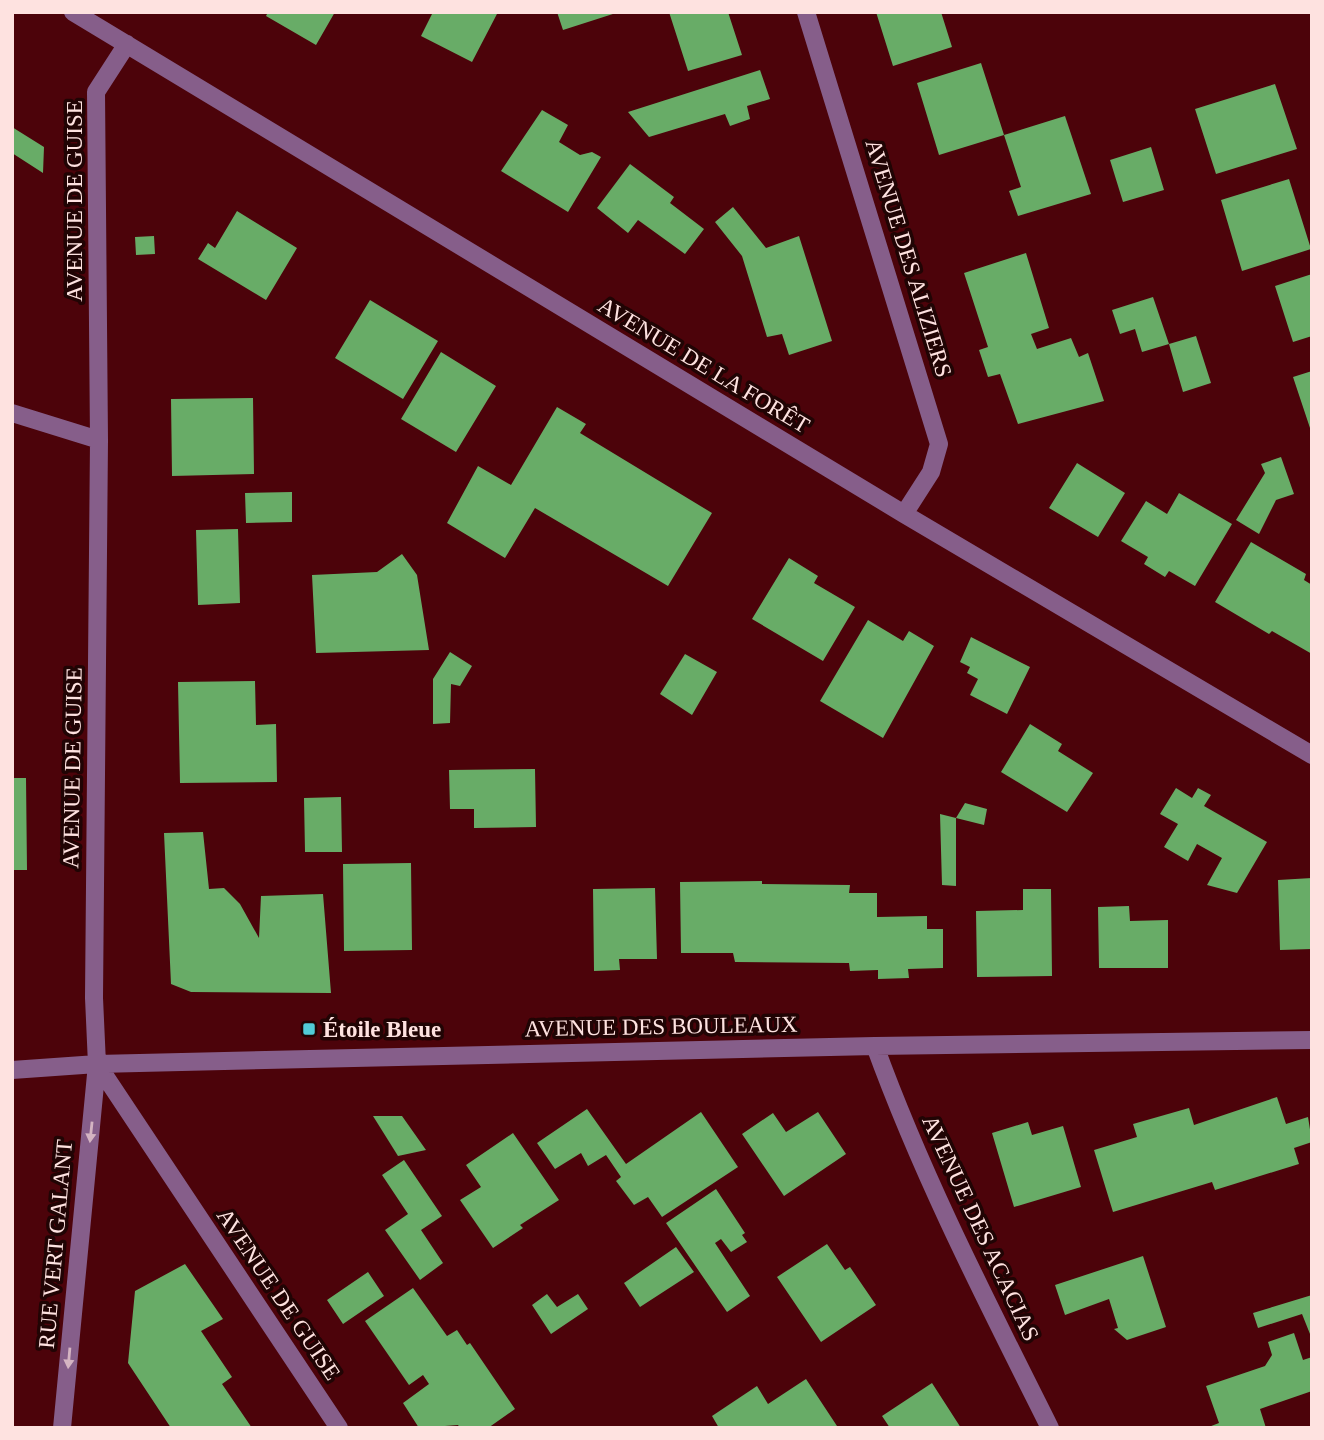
<svg xmlns="http://www.w3.org/2000/svg" width="1324" height="1440" font-family="Georgia,serif">
<style>
.building{fill:#68ac67}
.lines{fill:none;stroke-linecap:round;stroke-linejoin:round}
.minor{stroke:#865e8a;stroke-width:18}
.oneway{fill:#d4b4c2}
.poi-dot{fill:#52cbd7;stroke:#200404;stroke-width:2.5}
.labels{text-anchor:middle;stroke-width:7;stroke-linejoin:round;paint-order:stroke}
.street-label{font-size:23px;fill:#fee2e0;stroke:#200404}
.poi-label{font-size:23px;font-weight:bold;fill:#fee2e0;stroke:#200404;text-anchor:start}
</style>
<rect width="100%" height="100%" fill="#4c030a"/>
<!-- building -->
<path class="building" d="M 268,12 L 335,12 L 316,45 L 266,16 Z
M 433,12 L 498,12 L 472,62 L 421,36 Z
M 557,12 L 616,12 L 616,13 L 563,30 Z
M 669,12 L 728,12 L 742,55 L 688,71 Z
M 876,12 L 941,12 L 952,47 L 893,66 Z
M 981,63 L 1004,135 L 939,155 L 917,83 Z
M 760,70 L 770,99 L 747,106 L 750,119 L 730,126 L 725,114 L 649,137 L 628,112 Z
M 1275,84 L 1297,149 L 1216,174 L 1195,109 Z
M 542,110 L 568,125 L 559,142 L 580,155 L 592,152 L 601,157 L 568,212 L 501,171 Z
M 1065,116 L 1091,194 L 1018,216 L 1009,191 L 1021,187 L 1004,135 Z
M 12,127 L 44,147 L 43,173 L 12,153 Z
M 1151,147 L 1164,190 L 1123,202 L 1110,160 Z
M 630,164 L 674,197 L 670,203 L 704,229 L 685,254 L 638,220 L 628,233 L 597,208 Z
M 1289,179 L 1311,249 L 1242,271 L 1221,200 Z
M 733,207 L 766,248 L 799,236 L 832,341 L 789,355 L 782,334 L 767,337 L 742,256 L 715,222 Z
M 237,211 L 297,248 L 266,300 L 198,259 L 208,243 L 215,248 Z
M 154,236 L 155,254 L 136,255 L 135,237 Z
M 1026,253 L 1049,328 L 1031,334 L 1037,349 L 1071,338 L 1079,357 L 1088,353 L 1104,401 L 1018,424 L 1000,374 L 988,377 L 979,350 L 988,347 L 964,273 Z
M 1312,274 L 1312,336 L 1293,342 L 1275,286 Z
M 1153,297 L 1169,344 L 1142,352 L 1135,329 L 1120,334 L 1112,310 Z
M 370,300 L 438,341 L 403,399 L 335,358 Z
M 1196,336 L 1211,383 L 1183,392 L 1169,344 Z
M 441,352 L 496,386 L 456,452 L 401,419 Z
M 1312,371 L 1312,431 L 1311,431 L 1293,377 Z
M 253,398 L 254,474 L 172,476 L 171,399 Z
M 557,407 L 586,424 L 580,433 L 712,513 L 668,586 L 535,508 L 505,558 L 447,523 L 478,466 L 511,485 Z
M 1281,457 L 1294,494 L 1276,500 L 1259,534 L 1236,520 L 1265,473 L 1261,464 Z
M 1077,463 L 1125,493 L 1098,537 L 1049,508 Z
M 292,492 L 292,522 L 246,523 L 245,493 Z
M 1179,493 L 1232,524 L 1195,586 L 1169,571 L 1165,577 L 1144,564 L 1148,557 L 1121,541 L 1146,501 L 1167,514 Z
M 238,529 L 240,603 L 198,605 L 196,530 Z
M 1251,542 L 1306,574 L 1304,580 L 1312,585 L 1312,654 L 1272,631 L 1269,634 L 1215,602 Z
M 402,554 L 417,575 L 429,650 L 316,653 L 312,575 L 377,572 Z
M 789,558 L 818,576 L 814,583 L 855,607 L 823,661 L 752,619 Z
M 868,620 L 903,641 L 909,631 L 934,646 L 883,738 L 820,701 Z
M 971,637 L 1030,667 L 1007,714 L 970,695 L 978,679 L 967,673 L 970,667 L 960,662 Z
M 450,652 L 472,666 L 460,686 L 451,684 L 450,723 L 433,724 L 433,679 Z
M 685,654 L 717,672 L 692,715 L 660,694 Z
M 255,681 L 256,725 L 276,724 L 277,782 L 180,783 L 178,682 Z
M 1030,724 L 1062,744 L 1058,751 L 1093,773 L 1067,812 L 1001,772 Z
M 535,769 L 536,827 L 474,828 L 474,809 L 450,809 L 449,770 Z
M 12,778 L 26,778 L 27,870 L 12,870 Z
M 1176,788 L 1192,798 L 1198,788 L 1211,795 L 1204,806 L 1267,842 L 1237,893 L 1207,885 L 1222,858 L 1197,844 L 1188,861 L 1164,847 L 1178,824 L 1160,814 Z
M 341,797 L 342,852 L 305,852 L 304,798 Z
M 965,803 L 987,809 L 984,825 L 956,818 Z
M 940,814 L 956,818 L 956,886 L 942,885 Z
M 203,832 L 209,889 L 224,888 L 240,904 L 259,938 L 261,896 L 323,894 L 331,993 L 191,992 L 171,984 L 164,833 Z
M 411,863 L 412,950 L 344,951 L 343,864 Z
M 1312,878 L 1312,949 L 1280,950 L 1278,880 Z
M 762,881 L 762,884 L 850,885 L 849,893 L 877,893 L 877,917 L 927,916 L 927,929 L 943,929 L 943,968 L 908,969 L 909,978 L 878,979 L 878,970 L 850,971 L 849,963 L 735,962 L 733,953 L 681,953 L 680,882 Z
M 655,888 L 657,959 L 619,959 L 620,970 L 594,971 L 593,889 Z
M 1023,889 L 1051,889 L 1052,976 L 977,977 L 976,911 L 1023,910 Z
M 1129,906 L 1130,921 L 1168,920 L 1168,968 L 1099,968 L 1098,907 Z
M 1277,1097 L 1286,1124 L 1308,1117 L 1312,1142 L 1294,1148 L 1299,1164 L 1215,1190 L 1212,1182 L 1113,1212 L 1094,1150 L 1137,1137 L 1133,1124 L 1189,1108 L 1194,1125 Z
M 587,1109 L 626,1164 L 701,1112 L 738,1167 L 662,1217 L 648,1197 L 634,1205 L 616,1181 L 621,1177 L 606,1155 L 588,1166 L 581,1153 L 555,1169 L 537,1143 Z
M 818,1112 L 846,1154 L 784,1196 L 742,1134 L 773,1113 L 786,1132 Z
M 373,1116 L 402,1116 L 426,1150 L 398,1156 Z
M 1028,1122 L 1032,1135 L 1063,1126 L 1081,1187 L 1014,1207 L 992,1133 Z
M 513,1133 L 559,1200 L 520,1225 L 523,1228 L 493,1248 L 460,1200 L 481,1187 L 466,1165 Z
M 404,1160 L 442,1216 L 421,1230 L 443,1263 L 420,1280 L 385,1230 L 408,1214 L 382,1175 Z
M 716,1189 L 745,1233 L 742,1235 L 747,1242 L 731,1252 L 721,1239 L 715,1243 L 750,1296 L 727,1312 L 666,1223 Z
M 827,1244 L 845,1270 L 850,1267 L 876,1305 L 821,1342 L 777,1277 Z
M 676,1247 L 694,1272 L 640,1307 L 624,1283 Z
M 1143,1256 L 1166,1327 L 1127,1340 L 1114,1329 L 1118,1328 L 1109,1299 L 1065,1315 L 1055,1285 Z
M 185,1264 L 223,1319 L 201,1331 L 232,1377 L 222,1384 L 252,1428 L 171,1428 L 128,1363 L 135,1291 Z
M 368,1272 L 384,1296 L 343,1324 L 327,1300 Z
M 413,1288 L 447,1336 L 457,1330 L 467,1345 L 470,1343 L 515,1409 L 488,1428 L 460,1428 L 458,1425 L 419,1428 L 403,1403 L 429,1384 L 423,1375 L 409,1385 L 365,1321 Z
M 547,1294 L 557,1307 L 578,1294 L 588,1309 L 551,1334 L 532,1305 Z
M 1312,1295 L 1312,1339 L 1302,1314 L 1258,1328 L 1253,1313 Z
M 1294,1333 L 1303,1360 L 1312,1357 L 1312,1391 L 1260,1409 L 1266,1428 L 1206,1428 L 1219,1423 L 1206,1386 L 1265,1366 L 1272,1355 L 1268,1342 Z
M 806,1379 L 837,1426 L 835,1428 L 719,1428 L 712,1416 L 757,1386 L 768,1404 Z
M 932,1383 L 961,1428 L 890,1428 L 882,1416 Z"/>
<g class="lines">
<!-- minor -->
<path class="minor" d="M 73,12 L 904,514 L 1312,755
M 806,12 L 939,444 L 931,472 L 904,514
M 12,413 L 99,440
M 875,1046 C 923,1178 987,1302 1050,1428
M 97,1064 L 339,1428
M 12,1070 L 97,1064 L 875,1046 L 1312,1040
M 62,1428 L 97,1064 L 94,998 L 99,440 L 96,92 L 127,44"/>
</g>
<!-- one-way arrows -->
<defs><path id="oneway-solid" d="M-6-.8H1V-3.2L6.5 0L1 3.2V.8H-6Z" transform="scale(1.75)"/></defs>
<g class="oneway">
<use href="#oneway-solid" transform="translate(91 1132) rotate(96)"/>
<use href="#oneway-solid" transform="translate(69 1358) rotate(95)"/>
</g>
<!-- markers -->
<rect class="poi-dot" x="302" y="1022" width="14" height="14" rx="3.5"/>
<g class="labels">
<!-- street labels -->
<g class="street-label">
<text transform="translate(74 201) rotate(-90)" y="8">AVENUE DE GUISE</text>
<text transform="translate(909 258) rotate(73)" y="8">AVENUE DES ALIZIERS</text>
<text transform="translate(704 365) rotate(31)" y="8">AVENUE DE LA FORÊT</text>
<text transform="translate(72 768) rotate(-89)" y="8">AVENUE DE GUISE</text>
<text transform="translate(661 1026) rotate(-1)" y="8">AVENUE DES BOULEAUX</text>
<text transform="translate(981 1228) rotate(65)" y="8">AVENUE DES ACACIAS</text>
<text transform="translate(55 1244) rotate(-85)" y="8">RUE VERT GALANT</text>
<text transform="translate(279 1294) rotate(56)" y="8">AVENUE DE GUISE</text>
</g>
<!-- poi labels -->
<g class="poi-label">
<text x="323" y="1037">Étoile Bleue</text>
</g>
</g>
<!-- border -->
<rect width="1324" height="1440" fill="none" stroke="#fee2e0" stroke-width="28"/>
</svg>
